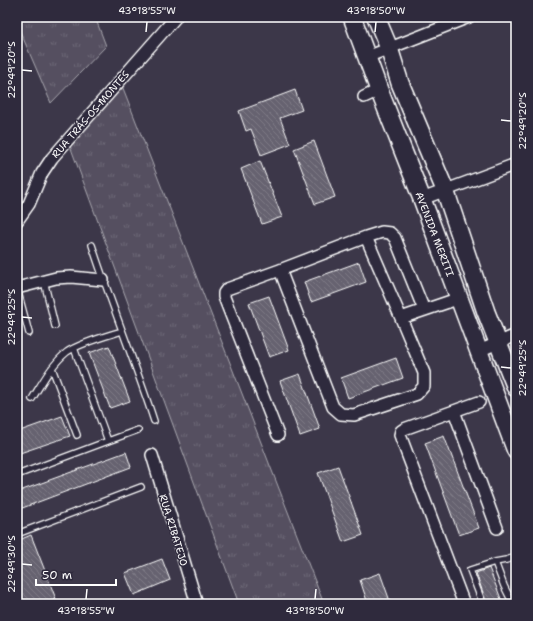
<svg xmlns="http://www.w3.org/2000/svg" width="533" height="621" font-family="'Shantell Sans',sans-serif">
<style>
.grass{fill:url(#grass-tufts);stroke:#aaa8b0}
.building{fill:url(#building-back-hatch);stroke:#fff}
.lines{fill:none;stroke-linecap:round;stroke-linejoin:round}
.lane-casing{stroke:#fff;stroke-width:8}
.street-casing{stroke:#fff;stroke-width:14}
.primary-casing{stroke:#fff;stroke-width:20}
.lane{stroke:#2f2a3d;stroke-width:5.5}
.street{stroke:#2f2a3d;stroke-width:11}
.primary{stroke:#2f2a3d;stroke-width:17}
.ticks{fill:none;stroke:#fff;stroke-width:1.5}
.labels{text-anchor:middle;stroke-width:3;stroke-linejoin:round;paint-order:stroke}
.street-label{font-size:10px;fill:#fff;stroke:#2f2a3d}
.neatline{fill:none;stroke:#fff;stroke-width:1.5}
.ticks-label{font-size:10px;text-anchor:middle;fill:#fff}
</style>
<defs>
<pattern id="grass-tufts" width="24" height="20" patternUnits="userSpaceOnUse"><rect width="24" height="20" fill="#555060"/><path d="M3 7l-1-3M5 7V3M7 7l1-3M15 17l-1-3M17 17v-4M19 17l1-3" fill="none" stroke="#6e6a78"/></pattern>
<pattern id="building-back-hatch" width="6" height="6" patternUnits="userSpaceOnUse"><rect width="6" height="6" fill="#666270"/><path d="M-1 5l2 2M0 0l6 6M5-1l2 2" fill="none" stroke="#7d7a85"/></pattern>
</defs>
<rect width="100%" height="100%" fill="#3c3749"/>
<filter id="ink" filterUnits="userSpaceOnUse"><feTurbulence type="fractalNoise" baseFrequency=".025" numOctaves="2"/><feDisplacementMap in="SourceGraphic" scale="8" xChannelSelector="R" yChannelSelector="G"/><feConvolveMatrix kernelMatrix="1 2 1 2 8 2 1 2 1" color-interpolation-filters="sRGB"/></filter>
<g filter="url(#ink)">
<!-- grass -->
<path class="grass" d="M 17,17 L 95,17 L 106,46 L 51,103 L 17,24 Z
M 121,83 L 313,576 L 324,604 L 239,604 L 69,143 Z"/>
<!-- building -->
<path class="building" d="M 295,90 L 302,110 L 280,118 L 290,144 L 261,155 L 251,129 L 246,131 L 239,111 Z
M 314,141 L 335,197 L 315,204 L 294,149 Z
M 260,161 L 282,217 L 262,224 L 241,169 Z
M 359,262 L 366,282 L 311,302 L 304,282 Z
M 269,296 L 289,350 L 269,357 L 249,303 Z
M 109,346 L 130,401 L 110,408 L 89,353 Z
M 396,358 L 403,378 L 348,398 L 341,378 Z
M 300,374 L 320,429 L 300,436 L 280,381 Z
M 62,416 L 70,436 L 17,454 L 17,432 Z
M 444,436 L 479,528 L 459,535 L 425,443 Z
M 126,452 L 131,467 L 17,510 L 17,492 Z
M 338,466 L 363,535 L 343,542 L 318,473 Z
M 31,535 L 56,599 L 44,604 L 19,604 L 17,598 L 17,541 Z
M 162,559 L 170,580 L 134,595 L 125,573 Z
M 489,568 L 503,604 L 487,604 L 476,573 Z
M 380,573 L 391,604 L 368,604 L 360,580 Z"/>
<g class="lines">
<defs>
<path id="lane" d="M 92,245 C 111,304 135,362 154,421
M 44,281 L 55,326
M 17,288 L 29,333
M 52,368 L 77,435
M 32,399 C 42,383 52,364 67,352 C 80,343 106,336 122,331
M 108,441 L 138,430
M 17,475 L 108,441 L 74,348
M 17,534 L 141,487
M 516,557 L 506,560 L 495,562 L 504,586 L 511,600 L 516,602
M 483,604 L 470,570 L 495,562"/>
<path id="street" d="M 367,57 L 469,17
M 364,97 L 379,90
M 422,199 L 516,164
M 17,221 L 29,204 L 42,173 L 52,158 L 176,17
M 366,237 L 401,318 L 424,373 L 424,386 L 417,394 L 354,415 L 341,414 L 333,407 L 280,270 Z
M 366,237 L 382,232 L 390,233 L 395,238 L 424,310
M 17,288 L 56,278 L 71,277 L 103,280
M 401,318 L 460,298
M 479,351 L 516,335
M 454,411 L 497,528
M 278,435 L 224,297 L 224,293 L 227,289 L 280,270
M 152,455 L 197,604
M 464,604 L 400,435 L 401,431 L 404,429 L 479,402"/>
<path id="primary" d="M 352,17 L 379,90 L 422,199 L 516,451
M 376,17 L 389,48 L 400,83 L 445,190 L 486,312 L 516,388"/>
</defs>
<!-- lane casing -->
<use href="#lane" class="lane-casing"/>
<!-- street casing -->
<use href="#street" class="street-casing"/>
<!-- primary casing -->
<use href="#primary" class="primary-casing"/>
<!-- lane -->
<use href="#lane" class="lane"/>
<!-- street -->
<use href="#street" class="street"/>
<!-- primary -->
<use href="#primary" class="primary"/>
</g>
</g>
<!-- ticks -->
<path class="ticks" d="M 146,32 L 147,22M 375,32 L 376,22M 22,70 L 32,71M 501,120 L 511,121M 22,317 L 32,318M 501,367 L 511,368M 22,564 L 32,565M 86,599 L 87,589M 315,599 L 316,589"/>
<g class="labels">
<!-- street labels -->
<g class="street-label">
<text transform="translate(90 114) rotate(-49)" y="4">RUA TRÁS-OS-MONTES</text>
<text transform="translate(435 234) rotate(69)" y="4">AVENIDA MERITI</text>
<text transform="translate(174 530) rotate(73)" y="4">RUA RIBATEJO</text>
</g>
</g>
<!-- margin -->
<rect width="533" height="621" fill="none" stroke="#2f2a3d" stroke-width="44"/>
<!-- scale -->
<path d="M36 579v6h80v-6" fill="none" stroke="#ffffff" stroke-width="2"/>
<text x="42" y="579" font-size="12" fill="#ffffff" stroke="#2f2a3d" stroke-width="3" paint-order="stroke">50 m</text>
<rect x="22" y="22" width="489" height="577" class="neatline"/>
<g class="ticks-label">
<text x="147" y="14">43°18'55"W</text>
<text x="376" y="14">43°18'50"W</text>
<text transform="translate(11 70) rotate(-90)" y="4">22°49'20"S</text>
<text transform="translate(522 121) rotate(-90)" y="4">22°49'20"S</text>
<text transform="translate(11 317) rotate(-90)" y="4">22°49'25"S</text>
<text transform="translate(522 368) rotate(-90)" y="4">22°49'25"S</text>
<text transform="translate(11 564) rotate(-90)" y="4">22°49'30"S</text>
<text x="86" y="614">43°18'55"W</text>
<text x="315" y="614">43°18'50"W</text>
</g>
</svg>
